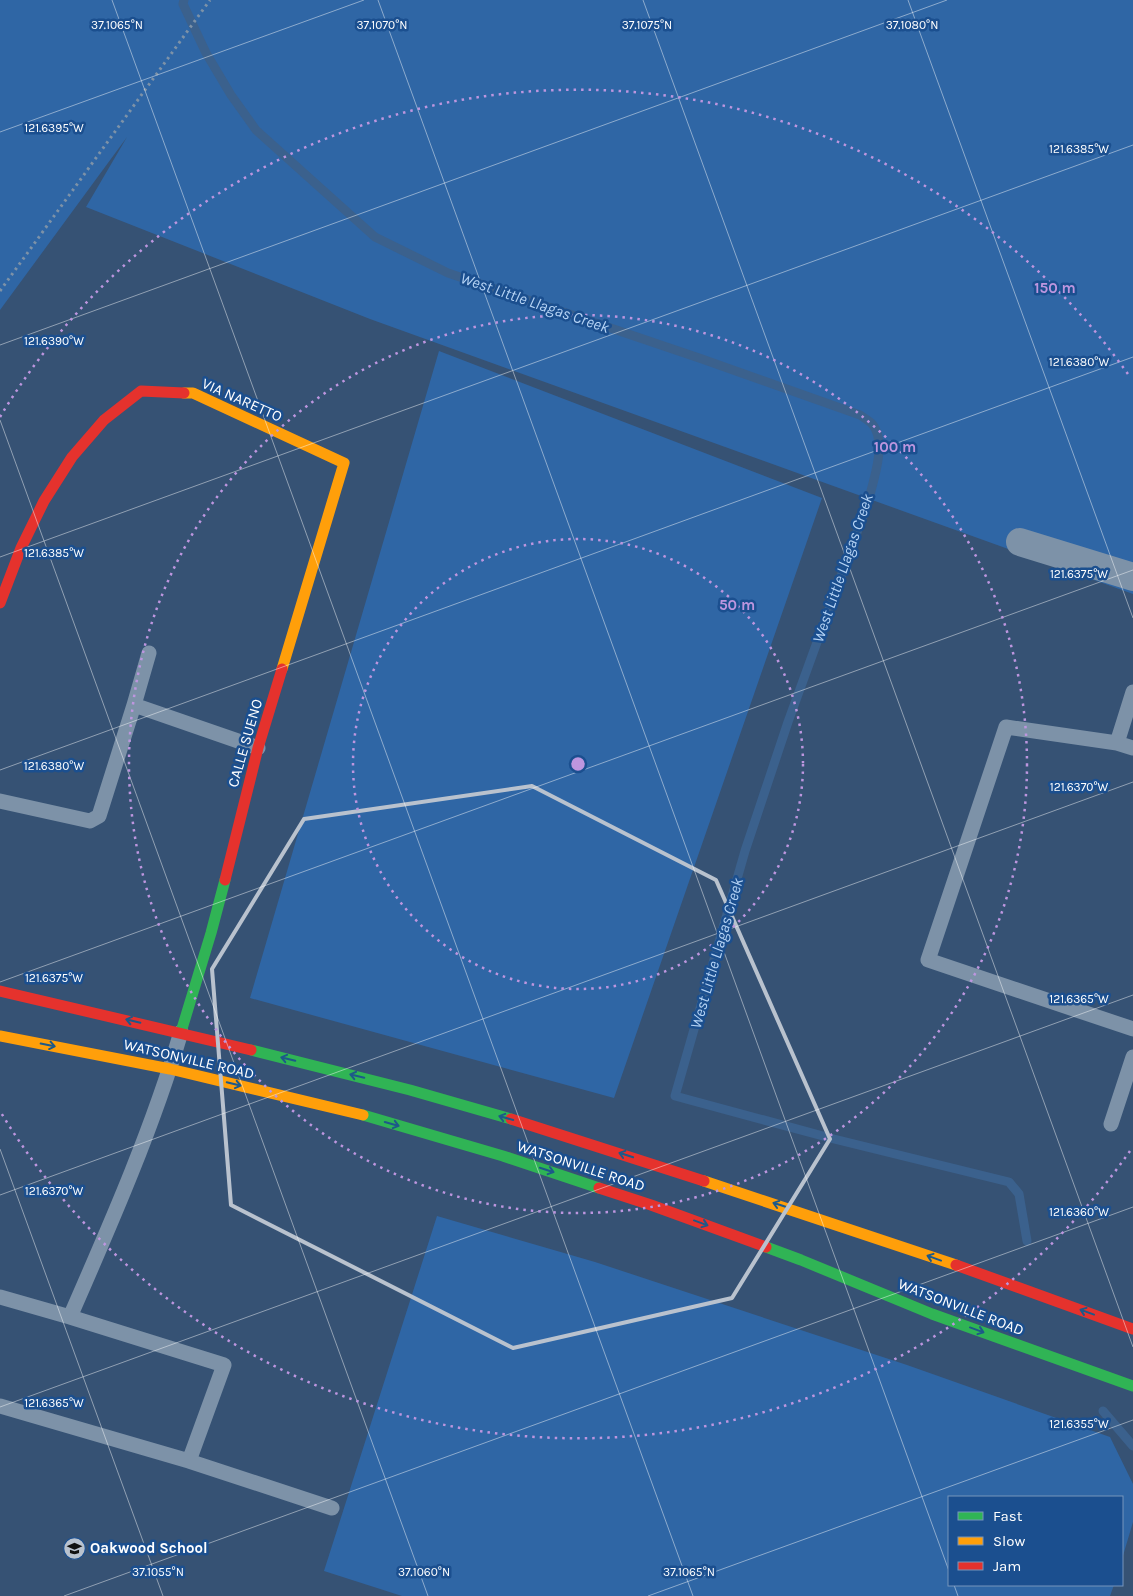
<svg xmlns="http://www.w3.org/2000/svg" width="1133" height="1596" font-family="Karla,sans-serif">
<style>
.green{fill:#2f66a5}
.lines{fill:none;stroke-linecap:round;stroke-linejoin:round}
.stream{stroke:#3b618d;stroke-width:9}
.path{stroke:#7d92a8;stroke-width:3;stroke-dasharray:2.5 4;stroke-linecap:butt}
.lane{stroke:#7d92a8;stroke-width:15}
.street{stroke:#7d92a8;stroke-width:28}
.fast{stroke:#30b455;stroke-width:11}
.slow{stroke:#ff9f0a;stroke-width:11}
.jam{stroke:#e5322d;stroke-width:11}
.oneway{stroke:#1d5989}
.marked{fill:none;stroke:#b9c2ce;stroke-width:4;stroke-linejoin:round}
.ticks{fill:none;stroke:#fff;stroke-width:1;stroke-opacity:0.45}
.ring{fill:none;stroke:#bd96df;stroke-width:2.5;stroke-dasharray:2.5 5}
.labels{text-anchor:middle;stroke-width:5;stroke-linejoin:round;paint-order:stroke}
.street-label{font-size:15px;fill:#fff;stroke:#1b4f8f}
.poi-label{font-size:15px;font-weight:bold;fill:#fff;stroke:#1b4f8f;text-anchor:start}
.water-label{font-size:16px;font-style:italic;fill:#b5d3f5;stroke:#1b4f8f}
.ticks-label{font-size:12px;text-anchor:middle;fill:#fff;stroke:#1b4f8f;stroke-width:5;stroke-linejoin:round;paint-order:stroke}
.centre{fill:#bd96df;stroke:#1b4f8f;stroke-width:2.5}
.ring-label{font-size:15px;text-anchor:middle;font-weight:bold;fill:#bd96df;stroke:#1b4f8f;stroke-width:5;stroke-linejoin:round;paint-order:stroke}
</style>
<rect width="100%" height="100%" fill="#365274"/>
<!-- green -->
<path class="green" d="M 0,0 L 1133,0 L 1133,594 L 370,319 L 86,207 L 127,137 L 0,310 Z
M 439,351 L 822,498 L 614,1098 L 250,998 Z
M 437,1216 L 595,1262 L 907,1365 L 1110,1437 L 1133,1484 L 1133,1522 L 1122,1559 L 1122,1497 L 949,1497 L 949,1585 L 1114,1585 L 1110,1596 L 402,1596 L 324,1571 Z"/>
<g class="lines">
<!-- stream -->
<path class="stream" d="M 184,0 L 183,4 L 206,53 L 231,95 L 256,130 L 375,237 L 448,273 L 702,359 L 860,415 C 864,418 870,421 873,425 C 887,443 873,482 868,502 L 788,722 L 745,851 L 675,1096 L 834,1139 L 1009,1182 L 1019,1194 L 1027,1241
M 1103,1411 L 1133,1446"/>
<!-- path -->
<path class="path" d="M 0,291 L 210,0"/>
<!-- lane -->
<path class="lane" d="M 1133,692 L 1117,743 L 1133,748
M 134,705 L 149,653
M 1117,743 L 1006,727 L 928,960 L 1133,1029
M 0,801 L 90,821 L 99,816 L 134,705 L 258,748
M 1111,1124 L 1133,1057
M 0,1297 L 70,1317
M 0,1406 L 189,1461 L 224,1365 L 70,1317 C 111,1223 152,1130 181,1032
M 189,1461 L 332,1508"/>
<!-- street -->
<path class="street" d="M 1020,542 L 1133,577"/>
<!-- fast -->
<path class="fast" d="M 181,1032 L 211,933 L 225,880
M 251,1050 L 410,1090 L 511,1119
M 363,1115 L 503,1156 L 599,1188
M 766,1247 L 801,1260 L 932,1314 L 1133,1386"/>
<!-- slow -->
<path class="slow" d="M 184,393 L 193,393 L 344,463 L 282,669
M 0,1036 L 170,1069 L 363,1115
M 704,1181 L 956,1265"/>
<!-- jam -->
<path class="jam" d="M 0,603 L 21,548 L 44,501 L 72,457 L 104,420 L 141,391 L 184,393
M 225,880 L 258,748 L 282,669
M 0,991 L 251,1050
M 511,1119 L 704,1181
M 599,1188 L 651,1205 L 766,1247
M 956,1265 L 1133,1329"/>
</g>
<!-- one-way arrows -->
<defs><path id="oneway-shaft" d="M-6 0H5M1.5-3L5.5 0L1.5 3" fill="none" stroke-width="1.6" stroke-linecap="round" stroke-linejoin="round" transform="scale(1.25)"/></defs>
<g class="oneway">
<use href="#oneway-shaft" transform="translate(133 1021) rotate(-167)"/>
<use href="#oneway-shaft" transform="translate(48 1045) rotate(11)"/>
<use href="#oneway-shaft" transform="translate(288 1059) rotate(-166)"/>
<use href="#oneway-shaft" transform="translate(357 1076) rotate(-166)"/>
<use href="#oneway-shaft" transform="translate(234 1084) rotate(14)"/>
<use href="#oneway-shaft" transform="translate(506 1118) rotate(-164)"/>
<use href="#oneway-shaft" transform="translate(392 1124) rotate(16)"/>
<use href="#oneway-shaft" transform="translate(626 1155) rotate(-162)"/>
<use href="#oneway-shaft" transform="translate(547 1170) rotate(18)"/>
<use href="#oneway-shaft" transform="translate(780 1205) rotate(-162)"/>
<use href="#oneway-shaft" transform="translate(701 1223) rotate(20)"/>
<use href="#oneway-shaft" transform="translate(934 1258) rotate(-160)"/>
<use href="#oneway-shaft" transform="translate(1087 1312) rotate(-160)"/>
<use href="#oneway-shaft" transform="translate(977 1330) rotate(20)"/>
</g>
<!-- marked area -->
<path class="marked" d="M 532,786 L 716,880 L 830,1139 L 732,1298 L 513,1348 L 231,1205 L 212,969 L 304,819 Z"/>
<!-- ticks -->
<path class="ticks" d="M 112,0 L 693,1596M 378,0 L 949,1571M 643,0 L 1133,1347M 908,0 L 1133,618M 0,132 L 364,0M 0,345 L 947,0M 0,420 L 428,1596M 0,557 L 1133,145M 0,770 L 1133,357M 0,982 L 1133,570M 0,1149 L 163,1596M 0,1195 L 1133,782M 0,1407 L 1133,995M 954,1585 L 958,1596M 64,1596 L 1133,1207M 648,1596 L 1133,1420"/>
<!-- distance rings -->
<g class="ring">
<circle cx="578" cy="764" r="225"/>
<circle cx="578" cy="764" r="449"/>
<path d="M1130 1151A674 674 0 0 1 0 1111M0 417A674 674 0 0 1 1130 377"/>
</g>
<!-- icons -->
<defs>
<symbol id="school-disc" viewBox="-11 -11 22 22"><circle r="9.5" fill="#b9c2ce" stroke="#1b4f8f"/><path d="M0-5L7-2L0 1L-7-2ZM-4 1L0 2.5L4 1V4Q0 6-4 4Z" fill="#111"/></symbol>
</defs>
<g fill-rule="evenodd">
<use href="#school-disc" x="62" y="1536" width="25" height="25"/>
</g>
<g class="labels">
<!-- street labels -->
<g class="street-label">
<text transform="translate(242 400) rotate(24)" y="5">VIA NARETTO</text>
<text transform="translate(245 743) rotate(-74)" y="5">CALLE SUENO</text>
<text transform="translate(189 1059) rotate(13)" y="5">WATSONVILLE ROAD</text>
<text transform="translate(581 1166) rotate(18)" y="5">WATSONVILLE ROAD</text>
<text transform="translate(961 1307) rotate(21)" y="5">WATSONVILLE ROAD</text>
</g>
<!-- poi labels -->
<g class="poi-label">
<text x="90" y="1553">Oakwood School</text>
</g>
<!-- water labels -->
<g class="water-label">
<text transform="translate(535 302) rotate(19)" y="6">West Little Llagas Creek</text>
<text transform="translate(842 568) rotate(-71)" y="6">West Little Llagas Creek</text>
<text transform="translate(716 953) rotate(-74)" y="6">West Little Llagas Creek</text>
</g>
</g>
<g class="ticks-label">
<text x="912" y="29">37.1080°N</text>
<text x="117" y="29">37.1065°N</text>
<text x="382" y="29">37.1070°N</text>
<text x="647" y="29">37.1075°N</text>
<text x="54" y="132">121.6395°W</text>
<text x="1079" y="153">121.6385°W</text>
<text x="54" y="345">121.6390°W</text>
<text x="1079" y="366">121.6380°W</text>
<text x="54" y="557">121.6385°W</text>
<text x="1079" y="578">121.6375°W</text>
<text x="54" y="770">121.6380°W</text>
<text x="1079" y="791">121.6370°W</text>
<text x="54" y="982">121.6375°W</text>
<text x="1079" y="1003">121.6365°W</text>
<text x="54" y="1195">121.6370°W</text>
<text x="1079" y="1216">121.6360°W</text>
<text x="54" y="1407">121.6365°W</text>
<text x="1079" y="1428">121.6355°W</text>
<text x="158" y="1576">37.1055°N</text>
<text x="424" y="1576">37.1060°N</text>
<text x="689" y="1576">37.1065°N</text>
</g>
<circle cx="578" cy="764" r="8" class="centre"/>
<g class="ring-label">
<text x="1055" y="293">150 m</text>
<text x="895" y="452">100 m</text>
<text x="737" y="610">50 m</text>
</g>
<!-- legend -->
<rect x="948" y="1496" width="175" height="90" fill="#1b4f8f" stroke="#7695bc"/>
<rect x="958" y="1512" width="25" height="8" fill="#30b455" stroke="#7695bc"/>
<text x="993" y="1521" font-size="15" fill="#ffffff">Fast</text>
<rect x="958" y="1537" width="25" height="8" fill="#ff9f0a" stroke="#7695bc"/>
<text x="993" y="1546" font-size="15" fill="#ffffff">Slow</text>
<rect x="958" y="1562" width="25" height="8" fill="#e5322d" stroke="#7695bc"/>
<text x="993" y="1571" font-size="15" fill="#ffffff">Jam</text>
</svg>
